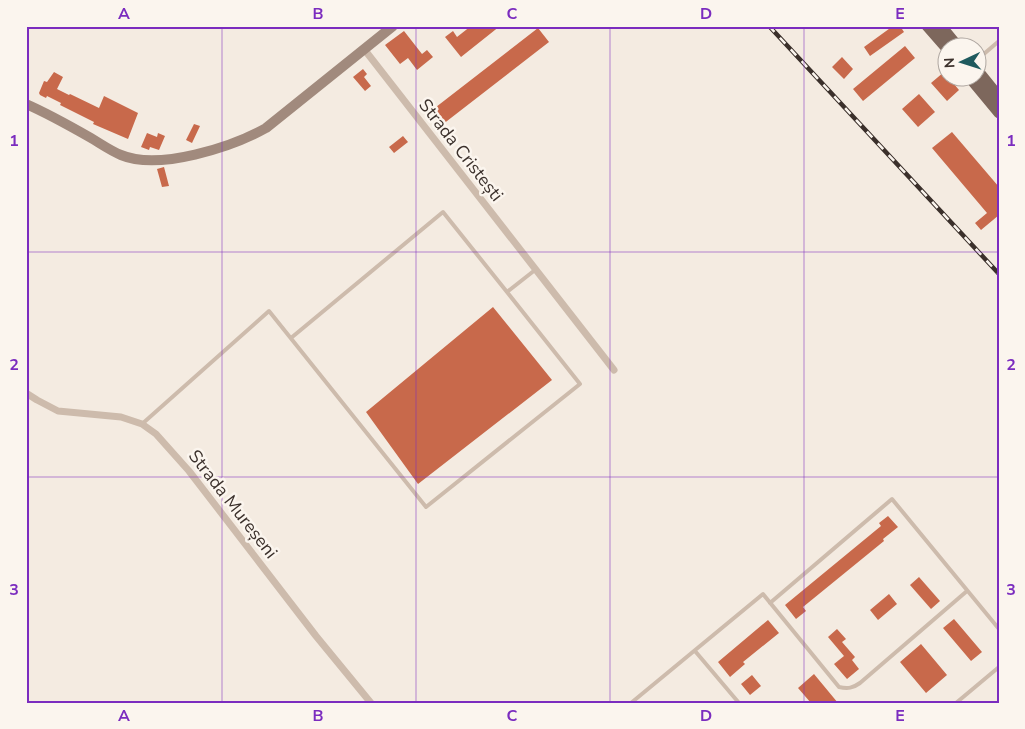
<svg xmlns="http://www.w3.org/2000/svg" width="1025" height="729" font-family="'Nunito Sans',sans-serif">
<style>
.building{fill:#c8694b}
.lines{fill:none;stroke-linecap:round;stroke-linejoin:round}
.lane{stroke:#cdbbac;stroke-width:4}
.street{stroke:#cdbbac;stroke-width:7}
.secondary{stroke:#a18a7d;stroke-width:10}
.primary{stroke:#7d675c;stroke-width:11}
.rail-casing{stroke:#3b302b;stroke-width:4.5}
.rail{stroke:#fbf5ee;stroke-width:2.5;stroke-dasharray:8;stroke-linecap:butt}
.grid{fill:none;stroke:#7b2cbf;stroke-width:1;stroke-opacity:0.55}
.labels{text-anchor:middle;stroke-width:5;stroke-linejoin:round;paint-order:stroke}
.street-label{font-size:18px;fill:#3b302b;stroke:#fbf5ee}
.neatline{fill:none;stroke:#7b2cbf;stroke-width:2}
.grid-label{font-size:16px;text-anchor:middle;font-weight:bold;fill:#7b2cbf}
</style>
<rect width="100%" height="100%" fill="#f4ebe1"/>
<!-- building -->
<path class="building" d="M 471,26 L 500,26 L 461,57 L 445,37 L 453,31 L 457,37 Z
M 893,26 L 900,26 L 904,32 L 870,56 L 864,47 Z
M 538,28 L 549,42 L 438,128 L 427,114 Z
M 404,31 L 422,54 L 427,50 L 433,57 L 417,70 L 408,58 L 400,64 L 385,45 Z
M 905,46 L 915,58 L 863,101 L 853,89 Z
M 842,57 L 853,69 L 844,79 L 832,67 Z
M 363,69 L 367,74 L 364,77 L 371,86 L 365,91 L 353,77 Z
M 54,72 L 63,77 L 57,89 L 69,95 L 70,94 L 99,108 L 104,96 L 138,113 L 128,139 L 93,124 L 94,122 L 60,105 L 61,103 L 47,96 L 46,98 L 40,95 L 39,93 L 44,81 L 47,82 Z
M 944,72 L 959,90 L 947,101 L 931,83 Z
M 919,94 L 935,112 L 918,127 L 902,109 Z
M 194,124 L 200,126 L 192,143 L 186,140 Z
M 952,132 L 999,187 L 999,215 L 981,230 L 975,223 L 987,213 L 932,148 Z
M 147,133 L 157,137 L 158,133 L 165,136 L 159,150 L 150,147 L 149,150 L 141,147 Z
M 403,136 L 408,142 L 394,153 L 389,147 Z
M 164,167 L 169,186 L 162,187 L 157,169 Z
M 493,307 L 552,380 L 418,484 L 366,412 Z
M 888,516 L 898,527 L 883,539 L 884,541 L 803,607 L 806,611 L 796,619 L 785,605 L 881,526 L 879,523 Z
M 919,577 L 940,601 L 931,609 L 910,585 Z
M 889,594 L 897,604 L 878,620 L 870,610 Z
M 954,619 L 982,652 L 971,661 L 943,628 Z
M 768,620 L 779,633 L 743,662 L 745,664 L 730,677 L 718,662 Z
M 837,629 L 846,639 L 842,642 L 855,657 L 852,660 L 859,669 L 847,679 L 834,664 L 844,656 L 828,637 Z
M 921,644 L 947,675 L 926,693 L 900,662 Z
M 814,674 L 838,703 L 811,703 L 798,688 Z
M 752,675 L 761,686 L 750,695 L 741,684 Z"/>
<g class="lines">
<!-- lane -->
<path class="lane" d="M 978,59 L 999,41
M 291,338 L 443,212 L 507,292
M 142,424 L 269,311 L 426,507 L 580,384 L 507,292 L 535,270
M 770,603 L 892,499 L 999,629
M 695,651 L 739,703
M 631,703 L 763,594 L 839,687 C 848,689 853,688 860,683 L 967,591
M 956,703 L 999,667"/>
<!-- street -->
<path class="street" d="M 364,49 L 614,370
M 26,393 L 37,400 L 58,411 L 121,417 L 142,424 L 156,434 L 189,471 L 316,636 L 371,703"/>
<!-- secondary -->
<path class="secondary" d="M 26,104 C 49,114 70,126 91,138 C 101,144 111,151 121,155 C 159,171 232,147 266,128 L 393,26"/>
<!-- primary -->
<path class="primary" d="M 927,26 L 948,50
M 941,26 L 959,48
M 978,71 L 999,97
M 970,78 L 999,113"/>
<defs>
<path id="rail" d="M 769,26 L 999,274"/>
</defs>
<!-- rail casing -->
<use href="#rail" class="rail-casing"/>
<!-- rail -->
<use href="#rail" class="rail"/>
</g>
<!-- grid -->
<path class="grid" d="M 222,26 L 222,703M 416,26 L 416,703M 610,26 L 610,703M 804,26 L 804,703M 26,252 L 999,252M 26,477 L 999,477"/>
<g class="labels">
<!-- street labels -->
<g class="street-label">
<text transform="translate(461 150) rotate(52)" y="6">Strada Cristești</text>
<text transform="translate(233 504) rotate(52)" y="6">Strada Mureșeni</text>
</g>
</g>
<!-- border -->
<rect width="1025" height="729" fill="none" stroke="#fbf5ee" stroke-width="55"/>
<!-- north arrow -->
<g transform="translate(962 62) rotate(266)"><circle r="24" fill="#fbf5ee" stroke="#aea6a0"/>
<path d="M0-4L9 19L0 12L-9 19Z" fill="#1f5a5e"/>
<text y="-8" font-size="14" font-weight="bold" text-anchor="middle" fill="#3b302b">N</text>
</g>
<rect x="28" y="28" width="970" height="674" class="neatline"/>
<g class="grid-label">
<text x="124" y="19">A</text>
<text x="318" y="19">B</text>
<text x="512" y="19">C</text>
<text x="706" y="19">D</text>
<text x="900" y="19">E</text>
<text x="14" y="146">1</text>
<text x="1011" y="146">1</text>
<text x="14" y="370">2</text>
<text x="1011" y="370">2</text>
<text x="14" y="595">3</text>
<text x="1011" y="595">3</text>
<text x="124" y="721">A</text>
<text x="318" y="721">B</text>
<text x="512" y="721">C</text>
<text x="706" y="721">D</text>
<text x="900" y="721">E</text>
</g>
</svg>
